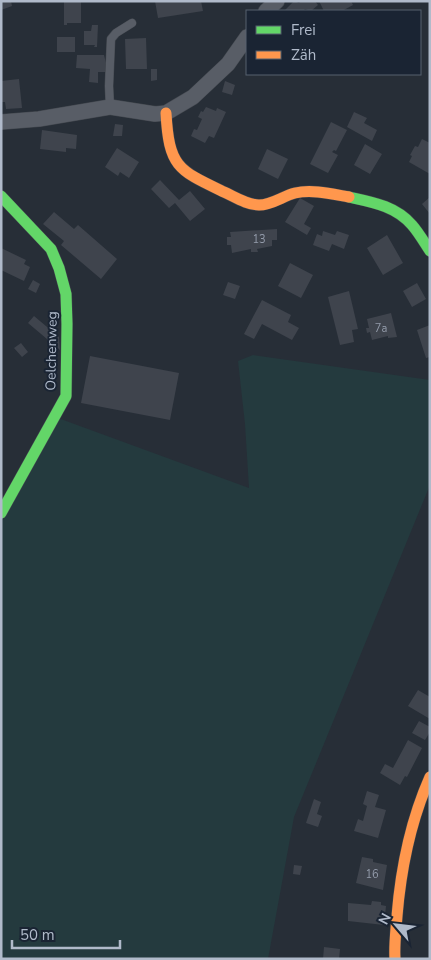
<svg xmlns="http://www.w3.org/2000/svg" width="431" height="960" font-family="'Nunito Sans',sans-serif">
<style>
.green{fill:#243a3e}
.building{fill:#3f444d}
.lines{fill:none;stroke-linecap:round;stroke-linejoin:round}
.lane-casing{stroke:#444950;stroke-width:9}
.street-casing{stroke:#444950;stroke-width:16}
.fast-casing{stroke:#444950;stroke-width:12}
.slow-casing{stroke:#444950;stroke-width:12}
.lane{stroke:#585d66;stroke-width:8}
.street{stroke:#585d66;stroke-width:15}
.fast{stroke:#63d668;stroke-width:11}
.slow{stroke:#ff974d;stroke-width:11}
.labels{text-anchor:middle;stroke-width:4;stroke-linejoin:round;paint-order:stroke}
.number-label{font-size:11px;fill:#949cab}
.street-label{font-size:14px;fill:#b0baca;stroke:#1a2433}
</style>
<rect width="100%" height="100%" fill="#272e37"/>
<!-- green -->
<path class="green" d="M 253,355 L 430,380 L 430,485 L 294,817 L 268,959 L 1,959 L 1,517 L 58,418 L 249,488 L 245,424 L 238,361 Z"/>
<!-- building -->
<path class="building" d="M 1,1 L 11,1 L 12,6 L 1,10 Z
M 64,1 L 81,1 L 81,23 L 67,23 L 67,25 L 64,25 Z
M 155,1 L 201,1 L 203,11 L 158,18 Z
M 294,1 L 299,3 L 301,1 L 315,1 L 318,5 L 311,11 L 305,9 L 303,11 L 284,11 Z
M 319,1 L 351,1 L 353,5 L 342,11 L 324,11 Z
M 92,25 L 98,25 L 97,47 L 94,47 L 95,45 L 84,45 L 84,31 L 91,31 Z
M 57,37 L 75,37 L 75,52 L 57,52 Z
M 146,38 L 147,69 L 126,69 L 125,39 Z
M 77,55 L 104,55 L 106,63 L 105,72 L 98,72 L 98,83 L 89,82 L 90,69 L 76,68 Z
M 151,69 L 157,69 L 157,80 L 151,81 Z
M 19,79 L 22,108 L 6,109 L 5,102 L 1,102 L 1,81 Z
M 225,81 L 235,85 L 232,95 L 222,92 Z
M 206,107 L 216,111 L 217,108 L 226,112 L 214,138 L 209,136 L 205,143 L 191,136 L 194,129 L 197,130 L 202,119 L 198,117 L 201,111 L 203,112 Z
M 354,112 L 367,118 L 364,123 L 377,130 L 372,141 L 347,127 Z
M 331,122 L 347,130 L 336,151 L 334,150 L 332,152 L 338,155 L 328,173 L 310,164 Z
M 115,124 L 123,125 L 122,136 L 113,136 Z
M 42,130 L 77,135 L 76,149 L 66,148 L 66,152 L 40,149 Z
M 422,139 L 430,143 L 430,174 L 409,162 L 412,156 L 410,155 L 415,146 L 418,147 Z
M 365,144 L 382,154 L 370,174 L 354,165 Z
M 117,148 L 139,162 L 129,178 L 120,172 L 118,176 L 105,167 Z
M 267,149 L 288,159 L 278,179 L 258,169 Z
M 160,180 L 179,200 L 190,191 L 205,209 L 190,221 L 175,203 L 169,208 L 151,189 Z
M 430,197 L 430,214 L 422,204 Z
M 300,198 L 314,206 L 304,224 L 311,228 L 307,235 L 285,222 Z
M 54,212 L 74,229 L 78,225 L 117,259 L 101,279 L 61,245 L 64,241 L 43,224 Z
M 277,229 L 277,240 L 272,240 L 272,246 L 257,249 L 258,252 L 251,252 L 251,249 L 232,253 L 231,245 L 227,245 L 227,237 L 231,237 L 230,232 Z
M 323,231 L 335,235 L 337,231 L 349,235 L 344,249 L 332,244 L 329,251 L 313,245 L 317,234 L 322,236 Z
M 387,235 L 403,263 L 383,275 L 367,248 Z
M 1,248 L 26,260 L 24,264 L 30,267 L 24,281 L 1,270 Z
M 290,263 L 313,275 L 301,298 L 278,286 Z
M 33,280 L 40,284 L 36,293 L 28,289 Z
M 228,282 L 240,286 L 235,299 L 223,295 Z
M 417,283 L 426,299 L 412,307 L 403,291 Z
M 349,291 L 358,329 L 352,330 L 354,342 L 340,345 L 328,297 Z
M 262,300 L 291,315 L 288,322 L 299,328 L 292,340 L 262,324 L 254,339 L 244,334 Z
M 391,313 L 397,337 L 388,338 L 388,336 L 372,340 L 370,332 L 367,333 L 366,328 L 369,328 L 367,319 Z
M 34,316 L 59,337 L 60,350 L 28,323 Z
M 430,325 L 430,357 L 426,358 L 417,330 Z
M 21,343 L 28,352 L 22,357 L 14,348 Z
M 90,356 L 179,373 L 170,420 L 81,403 Z
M 418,690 L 430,697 L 430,719 L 408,706 Z
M 419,721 L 430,727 L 430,732 L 425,740 L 412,733 Z
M 408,740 L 422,748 L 407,777 L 405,776 L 400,785 L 380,773 L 385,764 L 393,768 Z
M 367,791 L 379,795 L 375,807 L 386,810 L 378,838 L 354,831 L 358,819 L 363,821 L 367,806 L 363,804 Z
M 314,799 L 321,802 L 317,814 L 322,816 L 318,827 L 306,823 Z
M 362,857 L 373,859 L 373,862 L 387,865 L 383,890 L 356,883 Z
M 294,865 L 302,866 L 300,875 L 293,874 Z
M 372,901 L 381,902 L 381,905 L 386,906 L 384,925 L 348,921 L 348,903 L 371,905 Z
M 324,947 L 340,949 L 339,959 L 323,959 Z"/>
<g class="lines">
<defs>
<path id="lane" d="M 110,107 L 109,86 L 111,39 L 116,33 L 132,23"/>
<path id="street" d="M 266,11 L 277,1
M 1,122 L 39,119 L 110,107 L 155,114 L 166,113 L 193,97 L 228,64 L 247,37"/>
<path id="fast" d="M 1,196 L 51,249 L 59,268 L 66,294 L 67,324 L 66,396 L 1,513
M 349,197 C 372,202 396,206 412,225 C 419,233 424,242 430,251"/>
<path id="slow" d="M 166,113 C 169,167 178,170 224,192 C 235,197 247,205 259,205 C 272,205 283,196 295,193 C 312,189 332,194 349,197
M 395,959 C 394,945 396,931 397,916 C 401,867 410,822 430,777"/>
</defs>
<!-- lane casing -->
<use href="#lane" class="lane-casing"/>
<!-- street casing -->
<use href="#street" class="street-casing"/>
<!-- fast casing -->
<use href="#fast" class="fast-casing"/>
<!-- slow casing -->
<use href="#slow" class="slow-casing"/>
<!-- lane -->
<use href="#lane" class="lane"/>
<!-- street -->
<use href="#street" class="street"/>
<!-- fast -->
<use href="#fast" class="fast"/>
<!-- slow -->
<use href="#slow" class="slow"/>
</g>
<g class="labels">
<!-- number labels -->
<g class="number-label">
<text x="259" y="243">13</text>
<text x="381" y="332">7a</text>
<text x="372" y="878">16</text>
</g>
<!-- street labels -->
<g class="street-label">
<text transform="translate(51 351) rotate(-89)" y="5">Oelchenweg</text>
</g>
</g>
<!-- border -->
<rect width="431" height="960" fill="none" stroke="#b0baca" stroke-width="5"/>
<!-- legend -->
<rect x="246" y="10" width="175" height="65" fill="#1a2433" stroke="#56606f"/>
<rect x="256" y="26" width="25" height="8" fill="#63d668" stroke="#56606f"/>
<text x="291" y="35" font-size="15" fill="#b0baca">Frei</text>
<rect x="256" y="51" width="25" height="8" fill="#ff974d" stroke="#56606f"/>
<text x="291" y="60" font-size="15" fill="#b0baca">Zäh</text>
<!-- north arrow -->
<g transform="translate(396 925) rotate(298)" stroke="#1a2433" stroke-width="4" paint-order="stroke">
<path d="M0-4L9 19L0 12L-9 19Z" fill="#b0baca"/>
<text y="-8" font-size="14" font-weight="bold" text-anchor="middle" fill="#b0baca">N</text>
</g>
<!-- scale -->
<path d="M12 940v8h108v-8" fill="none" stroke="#b0baca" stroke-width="2.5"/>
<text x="20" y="940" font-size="15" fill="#b0baca" stroke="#1a2433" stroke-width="4" paint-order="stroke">50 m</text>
</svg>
